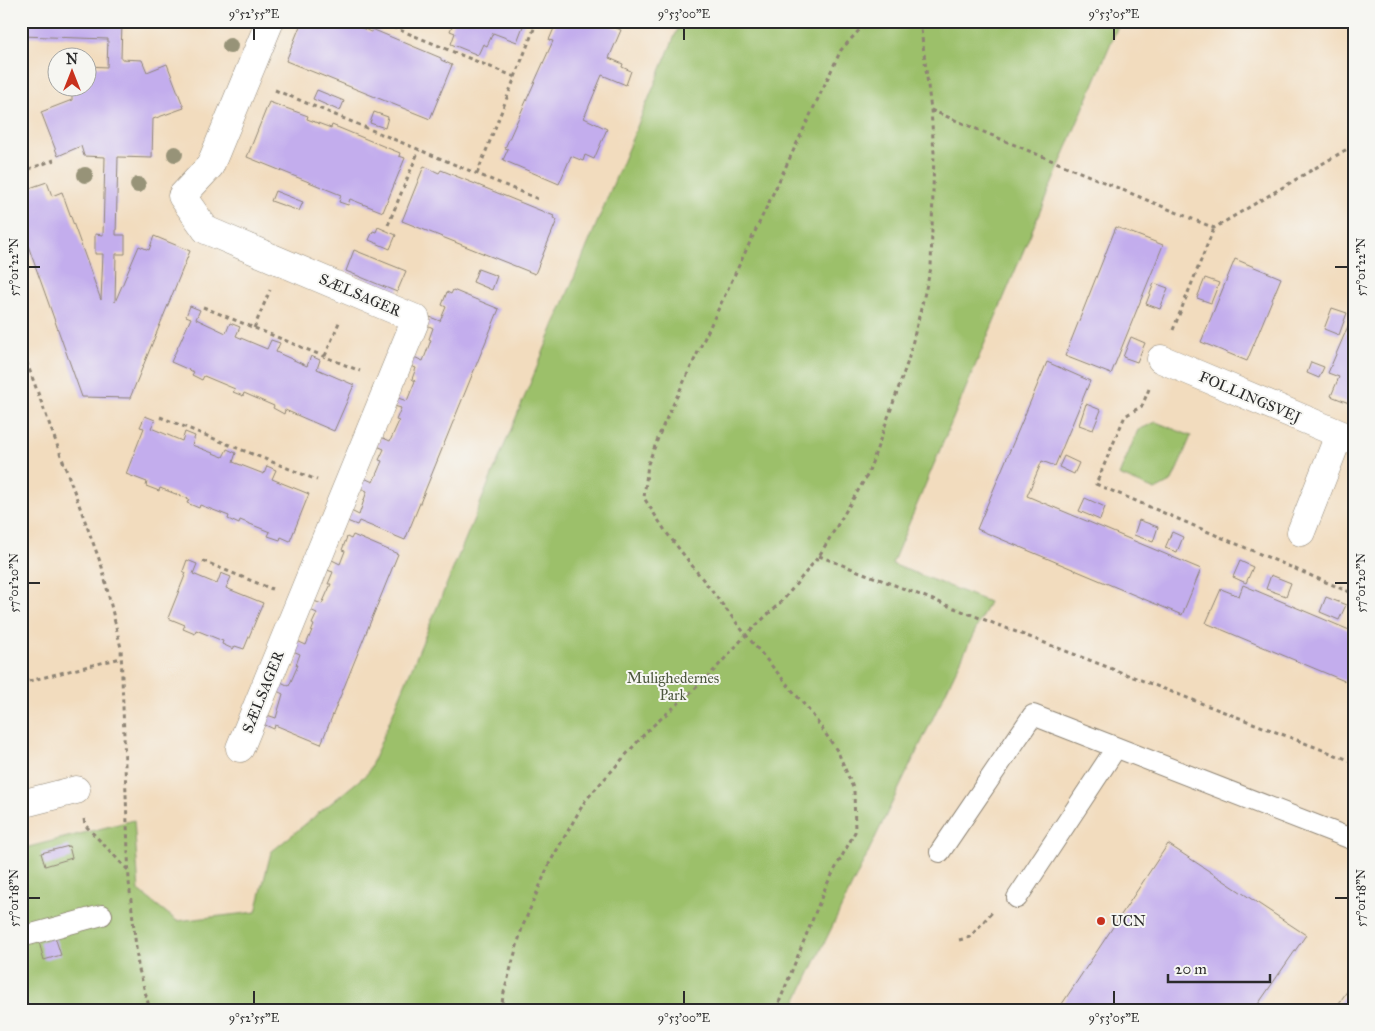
<svg xmlns="http://www.w3.org/2000/svg" width="1375" height="1031" font-family="'IM FELL Great Primer',serif">
<style>
.green{fill:#9cc06a;stroke:#64764a}
.building{fill:#c3aded}
.lines{fill:none;stroke-linecap:round;stroke-linejoin:round}
.service-casing{stroke:#8e8474;stroke-width:22}
.minor-casing{stroke:#8e8474;stroke-width:29}
.path{stroke:#8e8474;stroke-width:3;stroke-dasharray:4 4;stroke-linecap:butt}
.service{stroke:#fff;stroke-width:20}
.minor{stroke:#fff;stroke-width:28}
.tree{fill:#979378}
.ticks{fill:none;stroke:#2b2b2b;stroke-width:2}
.poi-dot{fill:#c8321e;stroke:#f6f6f2;stroke-width:2}
.labels{text-anchor:middle;stroke-width:4;stroke-linejoin:round;paint-order:stroke}
.street-label{font-size:15px;fill:#2b2b2b;stroke:#f6f6f2}
.park-label{font-size:15px;fill:#4d583e;stroke:#f6f6f2}
.poi-label{font-size:15px;fill:#2b2b2b;stroke:#f6f6f2;text-anchor:start}
.neatline{fill:none;stroke:#2b2b2b;stroke-width:2}
.ticks-label{font-size:12px;text-anchor:middle;fill:#2b2b2b}
</style>
<rect width="100%" height="100%" fill="#f6f6f2"/>
<filter id="ink" filterUnits="userSpaceOnUse"><feTurbulence type="fractalNoise" baseFrequency=".02" numOctaves="2"/><feDisplacementMap in="SourceGraphic" scale="10" xChannelSelector="R" yChannelSelector="G"/><feConvolveMatrix kernelMatrix="1 2 1 2 8 2 1 2 1" color-interpolation-filters="sRGB"/></filter>
<filter id="wash" filterUnits="userSpaceOnUse"><feTurbulence type="fractalNoise" baseFrequency=".0096" numOctaves="4" result="noise"/><feDisplacementMap in="SourceGraphic" scale="20" xChannelSelector="R" yChannelSelector="G"/><feGaussianBlur stdDeviation="1.12" result="paint"/><feColorMatrix in="noise" values="0 0 0 0 0 0 0 0 0 0 0 0 0 0 0 0 0 1.4 0 .05"/><feComposite in="paint" operator="in"/></filter>
<g filter="url(#wash)">
<rect width="100%" height="100%" fill="#f2dcbe"/>
<!-- green -->
<path class="green" d="M 681,21 L 1120,21 L 892,564 L 989,602 L 792,1010 L 21,1010 L 21,849 L 134,820 L 139,891 L 177,921 L 256,912 L 271,852 L 368,773 Z
M 1156,422 L 1191,436 L 1172,481 L 1155,490 L 1119,475 L 1138,430 Z"/>
<g id="blocks">
<!-- building -->
<path class="building" d="M 21,21 L 122,21 L 121,59 L 142,60 L 147,72 L 167,64 L 184,108 L 153,119 L 152,158 L 118,157 L 116,235 L 125,235 L 125,254 L 116,254 L 115,302 L 139,246 L 149,250 L 154,236 L 190,251 L 130,398 L 82,397 L 21,226 L 21,191 L 47,182 L 52,196 L 62,192 L 101,300 L 103,254 L 95,254 L 95,234 L 103,235 L 105,157 L 84,156 L 81,146 L 58,156 L 41,112 L 72,100 L 72,88 L 88,88 L 88,66 L 107,67 L 108,39 L 21,36 Z
M 302,21 L 346,21 L 371,32 L 372,29 L 441,58 L 441,60 L 452,65 L 430,119 L 286,61 Z
M 454,21 L 525,21 L 517,42 L 493,33 L 487,46 L 483,44 L 478,55 L 451,44 L 455,33 L 450,31 Z
M 557,21 L 600,21 L 621,30 L 609,58 L 623,64 L 622,67 L 631,71 L 626,85 L 602,75 L 584,118 L 607,129 L 594,159 L 585,155 L 583,161 L 571,156 L 559,184 L 503,160 L 508,149 L 505,148 L 553,41 L 549,40 Z
M 317,90 L 344,101 L 340,111 L 313,99 Z
M 269,102 L 308,116 L 307,119 L 331,128 L 332,125 L 400,153 L 399,156 L 405,158 L 383,212 L 350,199 L 348,205 L 339,202 L 341,195 L 247,157 Z
M 374,112 L 388,117 L 385,128 L 370,123 Z
M 424,166 L 439,173 L 441,170 L 554,216 L 553,218 L 557,220 L 535,274 L 402,221 Z
M 275,191 L 303,202 L 299,211 L 271,201 Z
M 378,227 L 396,235 L 390,249 L 369,240 L 373,231 L 376,232 Z
M 1116,227 L 1163,245 L 1111,374 L 1065,356 Z
M 354,250 L 406,271 L 397,292 L 346,271 Z
M 1235,259 L 1281,278 L 1247,361 L 1201,342 Z
M 478,269 L 497,276 L 492,290 L 473,282 Z
M 1205,278 L 1219,283 L 1211,303 L 1197,298 Z
M 1154,283 L 1168,288 L 1160,309 L 1146,304 Z
M 453,290 L 499,309 L 405,540 L 359,521 L 357,525 L 347,521 L 351,511 L 359,515 L 367,491 L 360,488 L 364,478 L 373,482 L 382,461 L 379,460 L 384,449 L 377,446 L 381,437 L 390,441 L 399,421 L 396,420 L 401,408 L 394,406 L 398,398 L 407,401 L 415,381 L 412,379 L 416,368 L 410,366 L 414,357 L 423,361 L 431,340 L 429,339 L 433,328 L 427,325 L 430,317 L 440,321 L 446,307 L 442,305 L 447,292 L 451,294 Z
M 190,306 L 200,310 L 196,319 L 226,333 L 230,323 L 240,327 L 236,336 L 267,349 L 271,340 L 280,343 L 276,352 L 307,366 L 311,356 L 320,360 L 317,369 L 354,385 L 334,431 L 285,410 L 284,414 L 273,408 L 274,406 L 244,393 L 243,396 L 233,392 L 235,389 L 204,376 L 202,380 L 192,375 L 194,372 L 171,362 L 191,318 L 186,316 Z
M 1332,308 L 1347,313 L 1339,335 L 1324,329 Z
M 1354,312 L 1354,405 L 1331,396 L 1339,377 L 1328,373 Z
M 1131,337 L 1145,343 L 1137,362 L 1123,357 Z
M 1047,362 L 1090,381 L 1055,466 L 1042,461 L 1027,496 L 1201,569 L 1182,615 L 977,529 Z
M 1311,362 L 1324,367 L 1319,378 L 1307,373 Z
M 1086,404 L 1101,410 L 1093,430 L 1079,425 Z
M 145,416 L 155,420 L 151,428 L 182,441 L 185,432 L 195,436 L 192,445 L 223,457 L 227,449 L 236,453 L 233,462 L 264,474 L 267,466 L 276,470 L 272,479 L 309,494 L 290,541 L 281,537 L 280,540 L 268,536 L 270,532 L 240,520 L 239,524 L 228,519 L 229,516 L 200,505 L 199,508 L 187,503 L 189,499 L 160,488 L 159,491 L 146,486 L 147,482 L 126,474 L 144,428 L 140,427 Z
M 1064,456 L 1079,463 L 1074,474 L 1059,467 Z
M 1085,498 L 1105,507 L 1100,520 L 1079,511 Z
M 1139,520 L 1158,527 L 1153,542 L 1134,535 Z
M 1172,532 L 1183,537 L 1177,552 L 1165,548 Z
M 353,535 L 398,554 L 321,744 L 275,725 L 274,729 L 263,724 L 267,715 L 276,718 L 283,694 L 277,691 L 281,682 L 289,686 L 298,665 L 296,665 L 300,654 L 293,651 L 297,641 L 306,645 L 314,625 L 312,624 L 317,613 L 310,610 L 314,601 L 322,604 L 331,584 L 328,584 L 333,572 L 327,570 L 332,560 L 340,564 L 345,551 L 342,550 L 347,537 L 351,539 Z
M 187,560 L 197,564 L 193,574 L 217,584 L 221,573 L 231,577 L 226,588 L 263,603 L 244,649 L 235,646 L 233,649 L 222,644 L 223,641 L 196,630 L 195,634 L 183,629 L 185,625 L 168,618 L 186,573 L 183,571 Z
M 1240,561 L 1253,567 L 1246,583 L 1233,577 Z
M 1271,575 L 1291,583 L 1286,596 L 1266,589 Z
M 1243,585 L 1354,632 L 1354,685 L 1206,623 L 1221,589 L 1239,596 Z
M 1326,597 L 1346,605 L 1339,620 L 1320,612 Z
M 21,841 L 28,863 L 21,865 Z
M 1168,844 L 1306,935 L 1254,1010 L 1058,1010 Z
M 69,846 L 72,858 L 45,866 L 41,853 Z
M 55,937 L 61,955 L 44,960 L 39,942 Z
M 1354,981 L 1354,1010 L 1342,1010 L 1337,1006 Z
M 29,1004 L 30,1010 L 21,1010 L 21,1006 Z"/>
</g>
</g>
<g filter="url(#ink)">
<use href="#blocks" fill-opacity="0" stroke="#8e8474" stroke-width="1"/>
<g class="lines">
<defs>
<path id="service" d="M 940,852 L 1033,715 L 1354,840
M 1017,898 L 1116,748
M 21,937 L 102,915"/>
<path id="minor" d="M 1161,359 L 1354,440
M 1301,532 L 1339,435
M 240,748 L 416,319 L 206,230 L 182,196 L 210,166 L 270,21
M 21,804 L 76,790"/>
</defs>
<!-- service casing -->
<use href="#service" class="service-casing"/>
<!-- minor casing -->
<use href="#minor" class="minor-casing"/>
<!-- path -->
<path class="path" d="M 378,21 L 515,77
M 275,90 L 538,199
M 931,110 L 1214,228 L 1354,145
M 21,172 L 54,160
M 477,174 L 537,21
M 388,225 L 419,150
M 203,307 L 360,371
M 254,328 L 270,290
M 1173,330 L 1214,228
M 21,347 L 102,567 L 121,648 L 129,882 L 138,966 L 150,1010
M 325,356 L 340,320
M 1149,389 L 1142,406 L 1125,416 L 1096,484 L 1354,594
M 160,417 L 317,480
M 819,556 L 1354,762
M 203,561 L 272,589
M 21,683 L 121,658
M 21,761 L 24,772
M 84,819 L 85,825 L 128,870
M 959,940 L 970,937 L 994,910
M 501,1010 L 503,996 L 522,928 L 549,864 L 585,801 L 647,731 L 708,677 L 746,635 L 784,599 L 819,556 L 868,474 L 908,361 L 931,268 L 934,153 L 931,110 L 920,21
M 776,1010 L 826,886 L 855,832 L 854,790 L 838,752 L 812,714 L 746,635 L 666,532 L 644,498 L 648,464 L 662,428 L 841,50 L 861,28 L 877,21"/>
<!-- service -->
<use href="#service" class="service"/>
<!-- minor -->
<use href="#minor" class="minor"/>
</g>
<!-- trees -->
<g class="tree">
<circle cx="230" cy="46" r="8"/>
<circle cx="175" cy="154" r="8"/>
<circle cx="85" cy="175" r="8"/>
<circle cx="138" cy="185" r="8"/>
</g>
</g>
<!-- ticks -->
<path class="ticks" d="M 254,28 L 254,40M 684,28 L 684,40M 1114,28 L 1114,40M 28,267 L 40,267M 1335,267 L 1348,267M 28,583 L 40,583M 1335,583 L 1348,583M 28,898 L 40,898M 1335,898 L 1348,898M 254,991 L 254,1004M 684,991 L 684,1004M 1114,991 L 1114,1004"/>
<!-- markers -->
<circle class="poi-dot" cx="1101" cy="921" r="5"/>
<g class="labels">
<!-- street labels -->
<g class="street-label">
<text transform="translate(360 295) rotate(23)" y="5">SÆLSAGER</text>
<text transform="translate(1250 397) rotate(23)" y="5">FOLLINGSVEJ</text>
<text transform="translate(263 692) rotate(-68)" y="5">SÆLSAGER</text>
</g>
<!-- park labels -->
<g class="park-label">
<text x="673" y="683">Mulighedernes<tspan x="673" dy="17">Park</tspan></text>
</g>
<!-- poi labels -->
<g class="poi-label">
<text x="1111" y="926">UCN</text>
</g>
</g>
<!-- margin -->
<rect width="1375" height="1031" fill="none" stroke="#f6f6f2" stroke-width="55"/>
<!-- north arrow -->
<g transform="translate(72 72)"><circle r="24" fill="#f6f6f2" stroke="#a5a5a2"/>
<path d="M0-4L9 19L0 12L-9 19Z" fill="#c8321e"/>
<text y="-8" font-size="14" font-weight="bold" text-anchor="middle" fill="#2b2b2b">N</text>
</g>
<!-- scale -->
<path d="M1168 974v8h102v-8" fill="none" stroke="#2b2b2b" stroke-width="2.5"/>
<text x="1175" y="974" font-size="15" fill="#2b2b2b" stroke="#f6f6f2" stroke-width="4" paint-order="stroke">20 m</text>
<rect x="28" y="28" width="1320" height="976" class="neatline"/>
<g class="ticks-label">
<text x="254" y="18">9°52'55"E</text>
<text x="684" y="18">9°53'00"E</text>
<text x="1114" y="18">9°53'05"E</text>
<text transform="translate(14 267) rotate(-90)" y="4">57°01'22"N</text>
<text transform="translate(1361 267) rotate(-90)" y="4">57°01'22"N</text>
<text transform="translate(14 583) rotate(-90)" y="4">57°01'20"N</text>
<text transform="translate(1361 583) rotate(-90)" y="4">57°01'20"N</text>
<text transform="translate(14 898) rotate(-90)" y="4">57°01'18"N</text>
<text transform="translate(1361 898) rotate(-90)" y="4">57°01'18"N</text>
<text x="254" y="1022">9°52'55"E</text>
<text x="684" y="1022">9°53'00"E</text>
<text x="1114" y="1022">9°53'05"E</text>
</g>
</svg>
